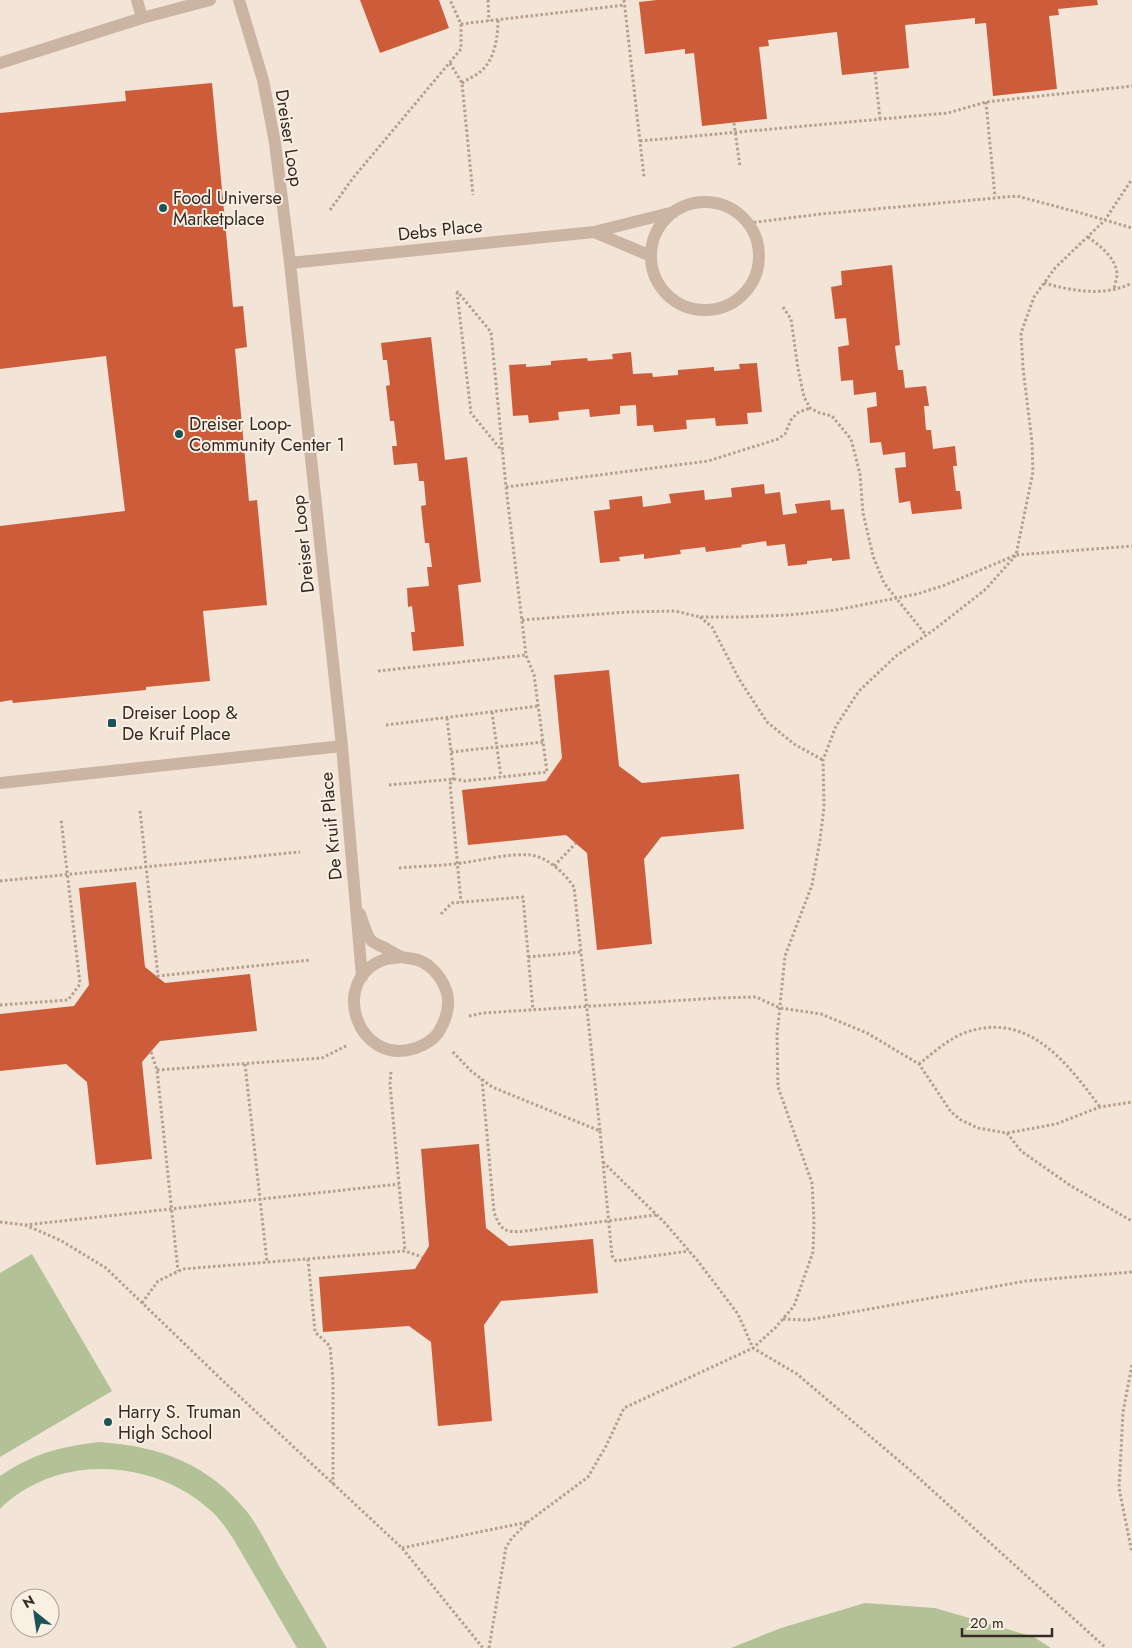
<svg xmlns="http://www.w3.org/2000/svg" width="1132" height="1648" font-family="Jost,sans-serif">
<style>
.green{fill:#b3c296}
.building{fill:#cd5d3a}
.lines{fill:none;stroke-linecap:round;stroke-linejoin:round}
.path{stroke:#b69e8c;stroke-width:3;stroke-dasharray:2.5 2.5;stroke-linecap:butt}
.service{stroke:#cbb5a2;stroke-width:12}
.minor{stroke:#cbb5a2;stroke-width:12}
.poi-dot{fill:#195458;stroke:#faefe3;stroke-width:2}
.labels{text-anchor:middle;stroke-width:4;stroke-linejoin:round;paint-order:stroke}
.street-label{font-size:18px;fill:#352a25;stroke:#faefe3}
.poi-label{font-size:18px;fill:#352a25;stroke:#faefe3;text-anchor:start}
</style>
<rect width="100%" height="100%" fill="#f2e5d7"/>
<!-- green -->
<path class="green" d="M 32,1254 L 112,1391 L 0,1457 L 0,1273 Z
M 99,1442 C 160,1446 209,1464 248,1513 C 260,1529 269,1548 279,1566 C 295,1593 311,1621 327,1648 L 297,1648 L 234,1540 C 227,1530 220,1518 210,1510 C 153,1458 56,1453 0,1509 L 0,1476 C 34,1453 59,1447 99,1442 Z
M 865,1603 L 935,1608 L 1034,1637 L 1051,1648 L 731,1648 L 781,1628 Z"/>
<!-- building -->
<path class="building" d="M 360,0 L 439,0 L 449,28 L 380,53 Z
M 657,0 L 1097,0 L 1098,5 L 1058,9 L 1059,15 L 1049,16 L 1057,89 L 993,96 L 986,23 L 975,24 L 975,18 L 905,25 L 909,68 L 842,75 L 837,32 L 768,40 L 769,46 L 759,47 L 767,119 L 702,126 L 694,53 L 685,54 L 685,49 L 645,54 L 639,2 Z
M 212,83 L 233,307 L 243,306 L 247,347 L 235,349 L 249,501 L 257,500 L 267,605 L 203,611 L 210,681 L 146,687 L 146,690 L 13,703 L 12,700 L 0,702 L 0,526 L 125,511 L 106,356 L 0,369 L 0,113 L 126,101 L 125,91 Z
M 892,265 L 900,345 L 895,346 L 898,370 L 903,370 L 905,388 L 926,386 L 929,406 L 924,406 L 926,430 L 931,430 L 933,449 L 955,446 L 957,466 L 953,466 L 956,491 L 960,491 L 962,509 L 912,514 L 910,501 L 899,503 L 895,468 L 906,467 L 905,452 L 883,455 L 881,442 L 870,443 L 867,408 L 877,406 L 876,392 L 854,395 L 853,380 L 841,381 L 838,347 L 849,345 L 846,318 L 835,319 L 831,287 L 842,285 L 841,271 Z
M 431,337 L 445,460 L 467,457 L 481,582 L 458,585 L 464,646 L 413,651 L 411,632 L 415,632 L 412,606 L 408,607 L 407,588 L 429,586 L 427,567 L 432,567 L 429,543 L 425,543 L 421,506 L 426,505 L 424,481 L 419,481 L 417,463 L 394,465 L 392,446 L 397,446 L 394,421 L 390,421 L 386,386 L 390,385 L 387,360 L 383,360 L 381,343 Z
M 631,352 L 633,374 L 652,373 L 653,377 L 678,375 L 678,370 L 714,367 L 714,371 L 740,369 L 739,364 L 757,363 L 762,412 L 747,413 L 748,424 L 716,426 L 715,418 L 686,420 L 687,429 L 654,432 L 653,425 L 637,426 L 636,405 L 620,406 L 620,414 L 590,417 L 589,409 L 558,412 L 559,420 L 529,423 L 528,415 L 513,416 L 509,365 L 526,364 L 526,367 L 551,365 L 551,361 L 587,358 L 588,361 L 613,359 L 612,354 Z
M 764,484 L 765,494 L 780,492 L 783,515 L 797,513 L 795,504 L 830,500 L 831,510 L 844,509 L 850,559 L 832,561 L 832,558 L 807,561 L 807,564 L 788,566 L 785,544 L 767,546 L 766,541 L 741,545 L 742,547 L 706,552 L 705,547 L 680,550 L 681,554 L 644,559 L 644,554 L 619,557 L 620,561 L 600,563 L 594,511 L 610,509 L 609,500 L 642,496 L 643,507 L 671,503 L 669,494 L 704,490 L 705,500 L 732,497 L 731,488 Z
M 609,670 L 619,766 L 642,783 L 739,774 L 744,829 L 661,837 L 644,859 L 652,944 L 597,950 L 587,853 L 566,835 L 468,845 L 462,790 L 546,781 L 562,758 L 554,675 Z
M 136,882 L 145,967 L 165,983 L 250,974 L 257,1031 L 160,1041 L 142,1062 L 152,1159 L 96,1165 L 87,1082 L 66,1064 L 0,1071 L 0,1014 L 74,1006 L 89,985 L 79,888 Z
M 479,1144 L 486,1228 L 509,1246 L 593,1239 L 598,1293 L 501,1301 L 484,1325 L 492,1421 L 438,1426 L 431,1342 L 409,1326 L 323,1332 L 319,1277 L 415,1269 L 429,1246 L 421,1149 Z"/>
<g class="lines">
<!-- path -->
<path class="path" d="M 488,0 L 489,21
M 624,0 L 644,177
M 461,24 L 625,5
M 450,63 L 462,83 L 473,195
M 875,72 L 880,119
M 462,83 C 468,79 475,76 480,72 C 495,60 498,37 498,19
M 986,102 L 995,197
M 734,123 L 740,167
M 640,141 L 948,113 L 986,102 L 1132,86
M 330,210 L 353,178 L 461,49 L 461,24 L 450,0
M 749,223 L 821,214 L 1017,196 L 1081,213 L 1132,228
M 1088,237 C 1100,246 1115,257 1117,273 C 1117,278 1115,284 1114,289
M 1044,283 C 1072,291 1105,297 1132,283
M 457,292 L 471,413 L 502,451
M 783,307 L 791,319 L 798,369 L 804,397 L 810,408 L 820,413 L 832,416 L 851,439 L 860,474 L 863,513 L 873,556 L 884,583 L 926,635
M 506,487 L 708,461 L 778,439 L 785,434 L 791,420 L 797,413 L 810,408
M 700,617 L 712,627 L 739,679 L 767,722 L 794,744 L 823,760
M 522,620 L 627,612 L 675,611 L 700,617 L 743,617 L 788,615 L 836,610 L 917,594 L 945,585 L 1016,555 L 1132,546
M 378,671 L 526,655
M 492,712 L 501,777
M 447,718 L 454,777 L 450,784 L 461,902
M 386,725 L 538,706
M 451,752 L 543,742
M 389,785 L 454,779 L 465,781 L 547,772 L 534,675 L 526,655 L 506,487 L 491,332 L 457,291
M 140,811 L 158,976 L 311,960
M 554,866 L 576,843
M 399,868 C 420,866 441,866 462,863 C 482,860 511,853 531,855 C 549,858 564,873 574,887 L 600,1131 L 492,1087 L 471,1071 L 451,1050
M 0,881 L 300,852
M 441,914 L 452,903 L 523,897 L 533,1010
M 528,957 L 581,952
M 0,1005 L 68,1000 L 80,984 L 61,819
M 469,1016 L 483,1013 L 718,998 L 756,997 L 780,1008 L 821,1014 L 867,1033 L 919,1064 L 951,1112 L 961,1120 L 978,1128 L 1007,1133 L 1056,1124 L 1100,1107 L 1132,1102
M 151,1052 L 157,1070 L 178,1271
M 245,1064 L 267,1262
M 919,1064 C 933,1053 949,1038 967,1032 C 1029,1011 1068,1064 1100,1107
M 157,1070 L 322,1058 L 348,1045
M 391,1072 L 390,1084 L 405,1251
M 482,1079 L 494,1212 C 501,1231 505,1233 525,1231 L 656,1215
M 600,1131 L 612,1256 L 616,1261 L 689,1251
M 1007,1133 L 1021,1151 L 1071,1186 L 1132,1221
M 603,1162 L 664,1222 L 697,1260 L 738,1314 L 753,1348 L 797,1374 L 911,1471 L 1106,1648
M 0,1222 L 25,1225 L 399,1184
M 25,1225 L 60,1240 L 106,1268 L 223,1381 L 402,1548 L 483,1648
M 308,1259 L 315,1332 L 330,1346 L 333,1380 L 333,1484
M 142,1303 L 158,1281 L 183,1269 L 405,1251 L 422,1257
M 783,1319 L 808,1320 L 1026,1281 L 1132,1272
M 1132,1365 L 1123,1412 L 1119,1488 L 1132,1553
M 402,1548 L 528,1522
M 489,1648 L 506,1547 L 512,1538 L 529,1521 L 588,1477 L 606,1446 L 624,1408 L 753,1348 L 775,1328 L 794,1306 L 813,1252 L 814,1221 L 812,1183 L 778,1087 L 777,1035 L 785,956 L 812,885 L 820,840 L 824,807 L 823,760 L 836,726 L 859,691 L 896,656 L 935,629 L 986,589 L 1016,555 L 1033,472 L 1032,442 L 1023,368 L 1021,333 L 1034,297 L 1055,268 L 1105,220 L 1132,179"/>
<!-- service -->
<path class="service" d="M 137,0 L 142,18
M 0,63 L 142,18 L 210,0"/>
<!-- minor -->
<path class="minor" d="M 239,0 L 263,80 L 275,143 L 290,263 L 342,746 L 362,977
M651 256a54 54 0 1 1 108 0a54 54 0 1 1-108 0Z
M 594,232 L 651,256
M 290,263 L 594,232 L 674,212
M 0,783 L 342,746
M 360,914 C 363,922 365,932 370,939 C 372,942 378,945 383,947 C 388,950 394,953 399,956 C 404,958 409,958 414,959 C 429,962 441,976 446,990 C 451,1004 446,1020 438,1033 C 433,1040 424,1045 416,1048 C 357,1068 327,978 386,959 C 391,958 396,958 401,957"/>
</g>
<!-- markers -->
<g class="poi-dot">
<circle cx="163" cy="208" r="5"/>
<circle cx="179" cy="434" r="5"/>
<rect x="107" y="718" width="10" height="10" rx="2.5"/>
<circle cx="108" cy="1422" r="5"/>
</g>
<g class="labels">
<!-- street labels -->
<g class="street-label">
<text transform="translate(289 138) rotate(81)" y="6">Dreiser Loop</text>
<text transform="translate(440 230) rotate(-6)" y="6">Debs Place</text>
<text transform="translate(303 544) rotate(-96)" y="6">Dreiser Loop</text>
<text transform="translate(331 826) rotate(-95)" y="6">De Kruif Place</text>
</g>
<!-- poi labels -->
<g class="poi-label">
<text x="173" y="204">Food Universe<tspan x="173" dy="21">Marketplace</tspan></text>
<text x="189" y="430">Dreiser Loop-<tspan x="189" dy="21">Community Center 1</tspan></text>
<text x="122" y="719">Dreiser Loop &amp;<tspan x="122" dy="21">De Kruif Place</tspan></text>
<text x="118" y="1418">Harry S. Truman<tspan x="118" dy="21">High School</tspan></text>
</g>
</g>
<!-- north arrow -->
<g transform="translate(35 1613) rotate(330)"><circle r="24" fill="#faefe3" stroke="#aba097"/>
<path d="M0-4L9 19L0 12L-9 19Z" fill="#195458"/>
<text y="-8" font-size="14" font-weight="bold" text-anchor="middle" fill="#352a25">N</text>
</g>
<!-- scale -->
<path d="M962 1628v8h90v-8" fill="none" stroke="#352a25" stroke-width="2.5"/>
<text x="970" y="1628" font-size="15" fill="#352a25" stroke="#faefe3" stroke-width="4" paint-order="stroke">20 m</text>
</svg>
